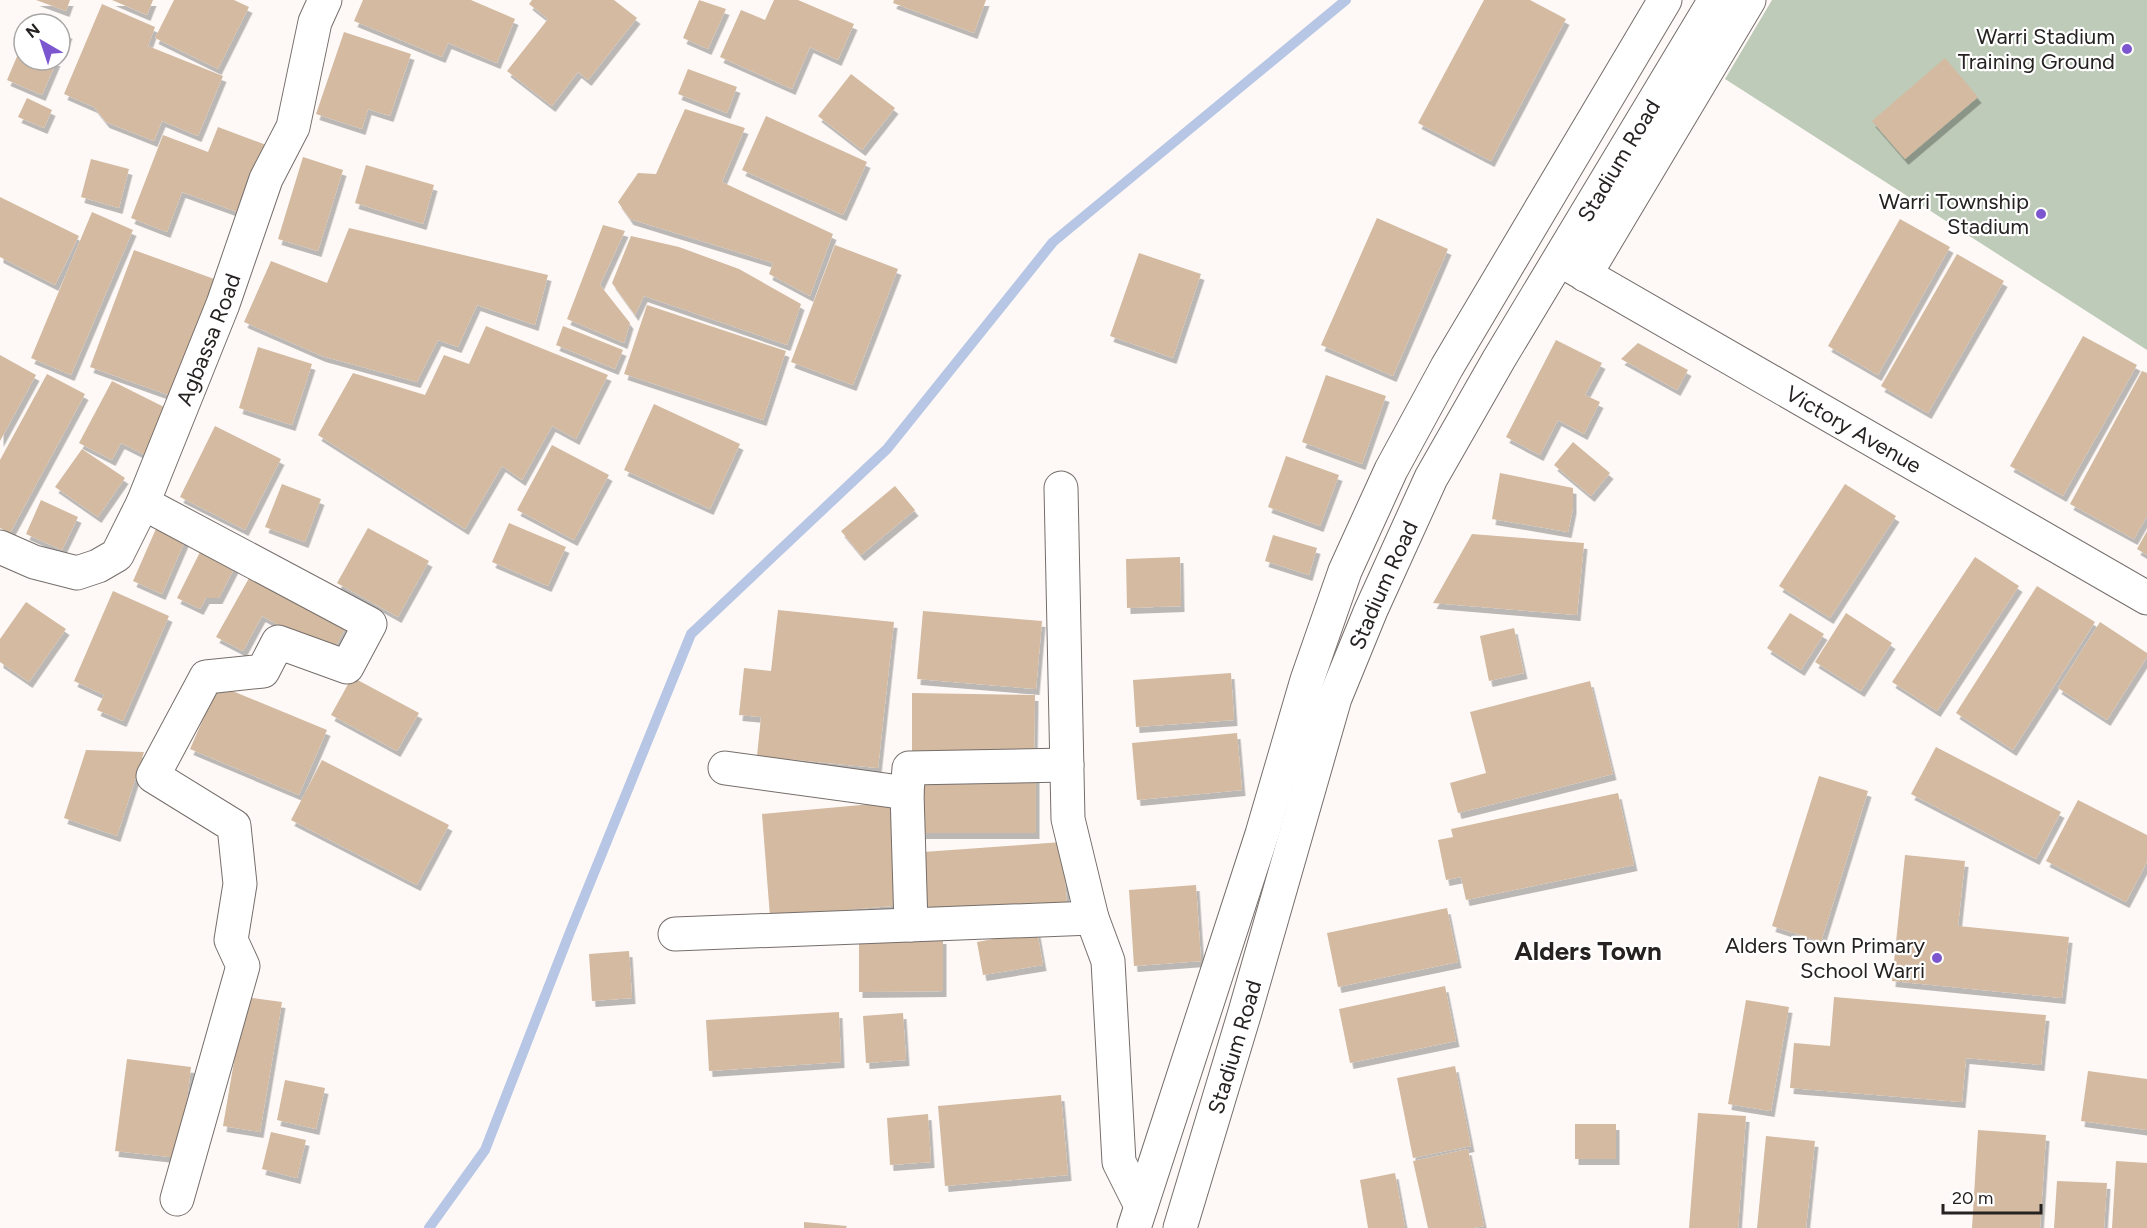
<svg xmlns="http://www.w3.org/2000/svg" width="2147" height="1228" font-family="Figtree,sans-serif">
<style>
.green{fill:#becbb8}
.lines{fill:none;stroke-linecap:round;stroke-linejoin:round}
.stream{stroke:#b6c6e4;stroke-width:10}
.building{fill:#d3baa0;filter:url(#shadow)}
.street-casing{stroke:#756e6b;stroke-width:35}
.secondary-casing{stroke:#756e6b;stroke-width:35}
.street{stroke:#fff;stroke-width:33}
.secondary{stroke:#fff;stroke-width:33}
.poi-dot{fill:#7c56cf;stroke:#fff;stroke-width:2}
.labels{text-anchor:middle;stroke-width:4.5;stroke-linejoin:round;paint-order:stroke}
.poi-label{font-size:22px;fill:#252221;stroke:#fff;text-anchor:end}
.street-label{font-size:22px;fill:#252221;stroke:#fff}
.quarter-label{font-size:26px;font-weight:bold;fill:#252221;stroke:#fff}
</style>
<defs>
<filter id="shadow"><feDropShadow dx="3.5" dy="6" stdDeviation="0" flood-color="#0004"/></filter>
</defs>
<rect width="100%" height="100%" fill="#fef9f7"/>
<!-- green -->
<path class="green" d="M 1772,0 L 2147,0 L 2147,350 L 1725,79 Z"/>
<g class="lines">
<!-- stream -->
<path class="stream" d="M 429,1228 L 485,1150 L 570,932 L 691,634 L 887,449 L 1053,242 L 1346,0"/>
</g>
<!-- building -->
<path class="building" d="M 36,0 L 70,0 L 66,11 Z
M 112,0 L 153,0 L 147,15 Z
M 174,0 L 234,0 L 249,7 L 218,69 L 155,38 Z
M 363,0 L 471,0 L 515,19 L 497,63 L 448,43 L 442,57 L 354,21 Z
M 532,0 L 614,0 L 637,18 L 588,80 L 578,72 L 552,106 L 507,71 L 548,19 L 529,4 Z
M 699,0 L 726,9 L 708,49 L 683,38 Z
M 774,0 L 798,0 L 854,24 L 838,60 L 810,47 L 792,89 L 720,57 L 741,10 L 765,20 Z
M 894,0 L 986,0 L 974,33 L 893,3 Z
M 1484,0 L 1530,0 L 1566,19 L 1491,161 L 1418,123 Z
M 102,4 L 155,27 L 148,46 L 223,76 L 198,136 L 162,121 L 154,141 L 106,122 L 94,107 L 64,94 Z
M 60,29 L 69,33 L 60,54 Z
M 344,32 L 411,54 L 390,116 L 368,109 L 362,129 L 316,114 Z
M 24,40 L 24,60 L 57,60 L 42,95 L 7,80 Z
M 1945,58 L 1978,97 L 1905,159 L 1872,121 Z
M 688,69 L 737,87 L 727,113 L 678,94 Z
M 851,74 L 895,108 L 862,150 L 818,116 Z
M 27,98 L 52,110 L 44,128 L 18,117 Z
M 685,109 L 745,128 L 722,182 L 833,234 L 810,296 L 769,274 L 773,263 L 630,219 L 618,202 L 638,173 L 656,174 Z
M 766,116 L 867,162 L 843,215 L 742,170 Z
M 218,127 L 269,146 L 243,214 L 182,192 L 167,232 L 131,218 L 163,135 L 208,152 Z
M 303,157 L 343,170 L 318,251 L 278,239 Z
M 91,159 L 129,169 L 119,208 L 81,197 Z
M 366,165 L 434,185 L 423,224 L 355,203 Z
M 0,197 L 79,236 L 55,285 L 0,257 Z
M 92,212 L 133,230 L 71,375 L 31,358 Z
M 1377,218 L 1448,249 L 1393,376 L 1321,345 Z
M 1900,219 L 1950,247 L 1878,375 L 1828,346 Z
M 603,225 L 625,231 L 600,285 L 630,323 L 624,343 L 567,319 Z
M 349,228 L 548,275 L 535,325 L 477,305 L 458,347 L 438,340 L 417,382 L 322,356 L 244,322 L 271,261 L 327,283 Z
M 631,236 L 679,247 L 739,269 L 801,304 L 787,345 L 644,296 L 635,315 L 612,283 Z
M 835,245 L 898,269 L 853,385 L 791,362 Z
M 134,250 L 217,280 L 174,397 L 90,367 Z
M 1139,253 L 1201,274 L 1173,358 L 1110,336 Z
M 1957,254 L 2004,281 L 1928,413 L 1881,386 Z
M 647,305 L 786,351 L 763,420 L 624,374 Z
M 486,326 L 608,375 L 576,439 L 552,426 L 522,480 L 502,466 L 465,529 L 318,435 L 353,373 L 425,395 L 444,355 L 469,364 Z
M 563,326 L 623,350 L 615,369 L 556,345 Z
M 2083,336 L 2137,365 L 2063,496 L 2010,466 Z
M 1556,340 L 1602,363 L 1585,395 L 1600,402 L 1584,434 L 1558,420 L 1540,455 L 1506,437 Z
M 1638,343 L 1688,370 L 1677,390 L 1621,359 Z
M 258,347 L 312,364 L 292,425 L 239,408 Z
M 0,355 L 36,375 L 0,441 Z
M 2142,371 L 2147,373 L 2147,516 L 2134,539 L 2070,504 Z
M 47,374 L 85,394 L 10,533 L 0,528 L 0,460 Z
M 1326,375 L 1386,396 L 1362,464 L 1302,442 Z
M 112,381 L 170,410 L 147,456 L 121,443 L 112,460 L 79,443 Z
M 654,404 L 740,444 L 710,509 L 624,470 Z
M 215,426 L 281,459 L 245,530 L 180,497 Z
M 1573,442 L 1610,473 L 1591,496 L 1554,465 Z
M 552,445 L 609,475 L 574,540 L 517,510 Z
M 82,449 L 125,478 L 98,517 L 55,487 Z
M 1286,456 L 1339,475 L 1320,526 L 1268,507 Z
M 1500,473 L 1573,488 L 1573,508 L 1568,532 L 1492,519 Z
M 282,484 L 321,499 L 305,542 L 265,527 Z
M 1845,484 L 1896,516 L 1830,618 L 1779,586 Z
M 895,486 L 915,510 L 861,555 L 841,531 Z
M 41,500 L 78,517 L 62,550 L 26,534 Z
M 159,522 L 188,534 L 162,594 L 133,581 Z
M 509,523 L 566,547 L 548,586 L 492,562 Z
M 368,528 L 429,561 L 398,617 L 337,583 Z
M 2147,531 L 2147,555 L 2137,549 Z
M 1472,534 L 1584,543 L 1577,615 L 1433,603 Z
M 1273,535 L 1317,548 L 1309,575 L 1265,561 Z
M 203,546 L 237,563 L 219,598 L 206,598 L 200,609 L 177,598 Z
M 1180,557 L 1181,606 L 1127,608 L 1126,559 Z
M 1975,557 L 2019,586 L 1937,711 L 1892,682 Z
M 253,571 L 348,623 L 332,654 L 262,616 L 243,651 L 216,637 Z
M 2037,586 L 2095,622 L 2013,750 L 1956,713 Z
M 113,591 L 169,616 L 123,721 L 97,710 L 104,695 L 74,681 Z
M 26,602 L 66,629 L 29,682 L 0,662 L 0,639 Z
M 778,610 L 894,622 L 878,768 L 757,756 L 761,717 L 739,715 L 744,668 L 771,671 Z
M 923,611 L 1042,621 L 1036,689 L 917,679 Z
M 1790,613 L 1824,634 L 1801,670 L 1767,648 Z
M 1846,613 L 1892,643 L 1861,691 L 1815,662 Z
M 2100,622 L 2147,653 L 2147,657 L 2107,720 L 2058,688 Z
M 1514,628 L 1524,673 L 1489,681 L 1480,636 Z
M 1231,673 L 1234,720 L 1136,727 L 1133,680 Z
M 352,677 L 419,713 L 397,751 L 331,715 Z
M 1590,681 L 1613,774 L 1458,813 L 1450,783 L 1486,773 L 1470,712 Z
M 218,685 L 327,730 L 299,795 L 190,749 Z
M 912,693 L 1035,695 L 1034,756 L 912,755 Z
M 1237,733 L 1242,790 L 1137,800 L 1132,743 Z
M 1936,747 L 2061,812 L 2036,859 L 1911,794 Z
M 86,750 L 144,752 L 117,836 L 64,818 Z
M 322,760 L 449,825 L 417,885 L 291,820 Z
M 922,776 L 1036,776 L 1036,833 L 922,833 Z
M 1819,776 L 1868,791 L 1821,942 L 1772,926 Z
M 1618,793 L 1634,865 L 1466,900 L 1461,877 L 1446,880 L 1438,840 L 1453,837 L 1451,829 Z
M 2078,800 L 2147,835 L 2147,862 L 2126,902 L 2046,861 Z
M 894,802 L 902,905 L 770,917 L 762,814 Z
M 1062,842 L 1067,904 L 927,914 L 923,852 Z
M 1905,855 L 1965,861 L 1958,926 L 2069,937 L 2062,998 L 1892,981 Z
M 1196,885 L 1201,961 L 1134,966 L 1129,890 Z
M 1447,908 L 1458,962 L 1338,987 L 1327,933 Z
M 1037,931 L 1043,965 L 983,975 L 977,942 Z
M 859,938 L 943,938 L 943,991 L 859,992 Z
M 629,951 L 632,998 L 592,1001 L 589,954 Z
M 1445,986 L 1456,1041 L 1350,1063 L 1339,1009 Z
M 245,997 L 282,1002 L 260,1132 L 223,1126 Z
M 1834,997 L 2046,1015 L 2041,1065 L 1966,1058 L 1962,1102 L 1790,1088 L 1794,1043 L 1830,1046 Z
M 1746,1000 L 1789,1007 L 1771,1111 L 1728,1104 Z
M 839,1012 L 841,1062 L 709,1071 L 706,1020 Z
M 903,1013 L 906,1060 L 866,1063 L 863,1016 Z
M 127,1059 L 191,1067 L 180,1158 L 115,1151 Z
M 1455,1066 L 1471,1146 L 1413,1158 L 1397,1078 Z
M 2088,1071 L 2147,1079 L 2147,1130 L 2081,1121 Z
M 285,1080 L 325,1088 L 316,1129 L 277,1120 Z
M 1061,1095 L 1068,1175 L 945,1186 L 938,1106 Z
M 1698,1113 L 1746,1116 L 1738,1228 L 1689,1228 Z
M 928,1114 L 931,1162 L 890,1165 L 887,1118 Z
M 1575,1124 L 1616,1124 L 1616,1159 L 1575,1159 Z
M 1978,1130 L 2046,1135 L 2040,1228 L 1972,1228 Z
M 271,1132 L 306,1140 L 297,1178 L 262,1169 Z
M 1766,1136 L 1815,1141 L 1806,1228 L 1757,1228 Z
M 1468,1149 L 1484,1226 L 1473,1228 L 1428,1228 L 1413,1161 Z
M 2116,1161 L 2147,1163 L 2147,1228 L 2112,1228 Z
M 1395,1173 L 1405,1228 L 1368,1228 L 1360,1180 Z
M 2057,1181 L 2107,1183 L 2104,1228 L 2054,1228 Z
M 804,1222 L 847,1226 L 846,1228 L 804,1228 Z"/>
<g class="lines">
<defs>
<g id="street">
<path id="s1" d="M 1560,260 L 2147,598"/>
<path d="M 1585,275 L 1749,0"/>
<path d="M 1061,488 L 1068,819 L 1092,918 L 1108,961 L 1119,1162 L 1141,1206"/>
<path d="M 143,503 L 370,624 L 347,667 L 278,642 L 263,671 L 206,677 L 153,776 L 234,826 L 240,884 L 231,940 L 243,966 L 177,1199"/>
<path id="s2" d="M 0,547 L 34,562 L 77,573 L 98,566 L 117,555 L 143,503 L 223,304 L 266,179 L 293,127 L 315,22 L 325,0"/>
<path d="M 725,768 L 907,793 L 909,768 L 1067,765"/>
<path d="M 907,793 L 911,925"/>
<path d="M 675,934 L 1092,918"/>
</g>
<g id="secondary">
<path d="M 1134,1228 L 1262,834 L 1307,680 L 1345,571 L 1391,470 L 1447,367 L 1665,0"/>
<path id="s3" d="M 1180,1228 L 1245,1012 L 1335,698 L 1371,610 L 1431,478 L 1499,359 L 1715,0"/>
</g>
</defs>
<!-- street casing -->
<use href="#street" class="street-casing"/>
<!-- secondary casing -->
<use href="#secondary" class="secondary-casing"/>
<!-- street -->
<use href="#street" class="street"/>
<!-- secondary -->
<use href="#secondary" class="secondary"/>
</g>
<!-- markers -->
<g class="poi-dot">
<circle cx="2127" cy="49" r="6"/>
<circle cx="2041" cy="214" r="6"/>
<circle cx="1937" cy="958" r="6"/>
</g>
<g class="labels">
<!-- poi labels -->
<g class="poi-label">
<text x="2115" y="44">Warri Stadium<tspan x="2115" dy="25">Training Ground</tspan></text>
<text x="2029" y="209">Warri Township<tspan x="2029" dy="25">Stadium</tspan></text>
<text x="1925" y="953">Alders Town Primary<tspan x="1925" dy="25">School Warri</tspan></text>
</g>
<!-- street labels -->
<g class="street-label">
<text dy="8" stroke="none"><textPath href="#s3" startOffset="1161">Stadium Road</textPath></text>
<text dy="8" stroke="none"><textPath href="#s2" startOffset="360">Agbassa Road</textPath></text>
<text dy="8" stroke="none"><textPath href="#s1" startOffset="339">Victory Avenue</textPath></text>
<text dy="8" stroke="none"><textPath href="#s3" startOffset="675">Stadium Road</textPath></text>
<text dy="8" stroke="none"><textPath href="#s3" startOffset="189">Stadium Road</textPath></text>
</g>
<!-- quarter labels -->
<g class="quarter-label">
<text x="1588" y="960">Alders Town</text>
</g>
</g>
<!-- north arrow -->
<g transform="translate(42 42) rotate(321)"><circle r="28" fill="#ffffff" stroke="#a8a7a6" stroke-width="1.5"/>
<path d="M0-4.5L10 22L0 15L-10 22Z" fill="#7c56cf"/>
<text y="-9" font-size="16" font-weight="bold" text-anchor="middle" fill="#252221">N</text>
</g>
<!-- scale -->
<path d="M1943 1204v9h98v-9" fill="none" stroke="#252221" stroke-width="3"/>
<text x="1952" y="1204" font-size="18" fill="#252221" stroke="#ffffff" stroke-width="4.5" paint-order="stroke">20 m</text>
</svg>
